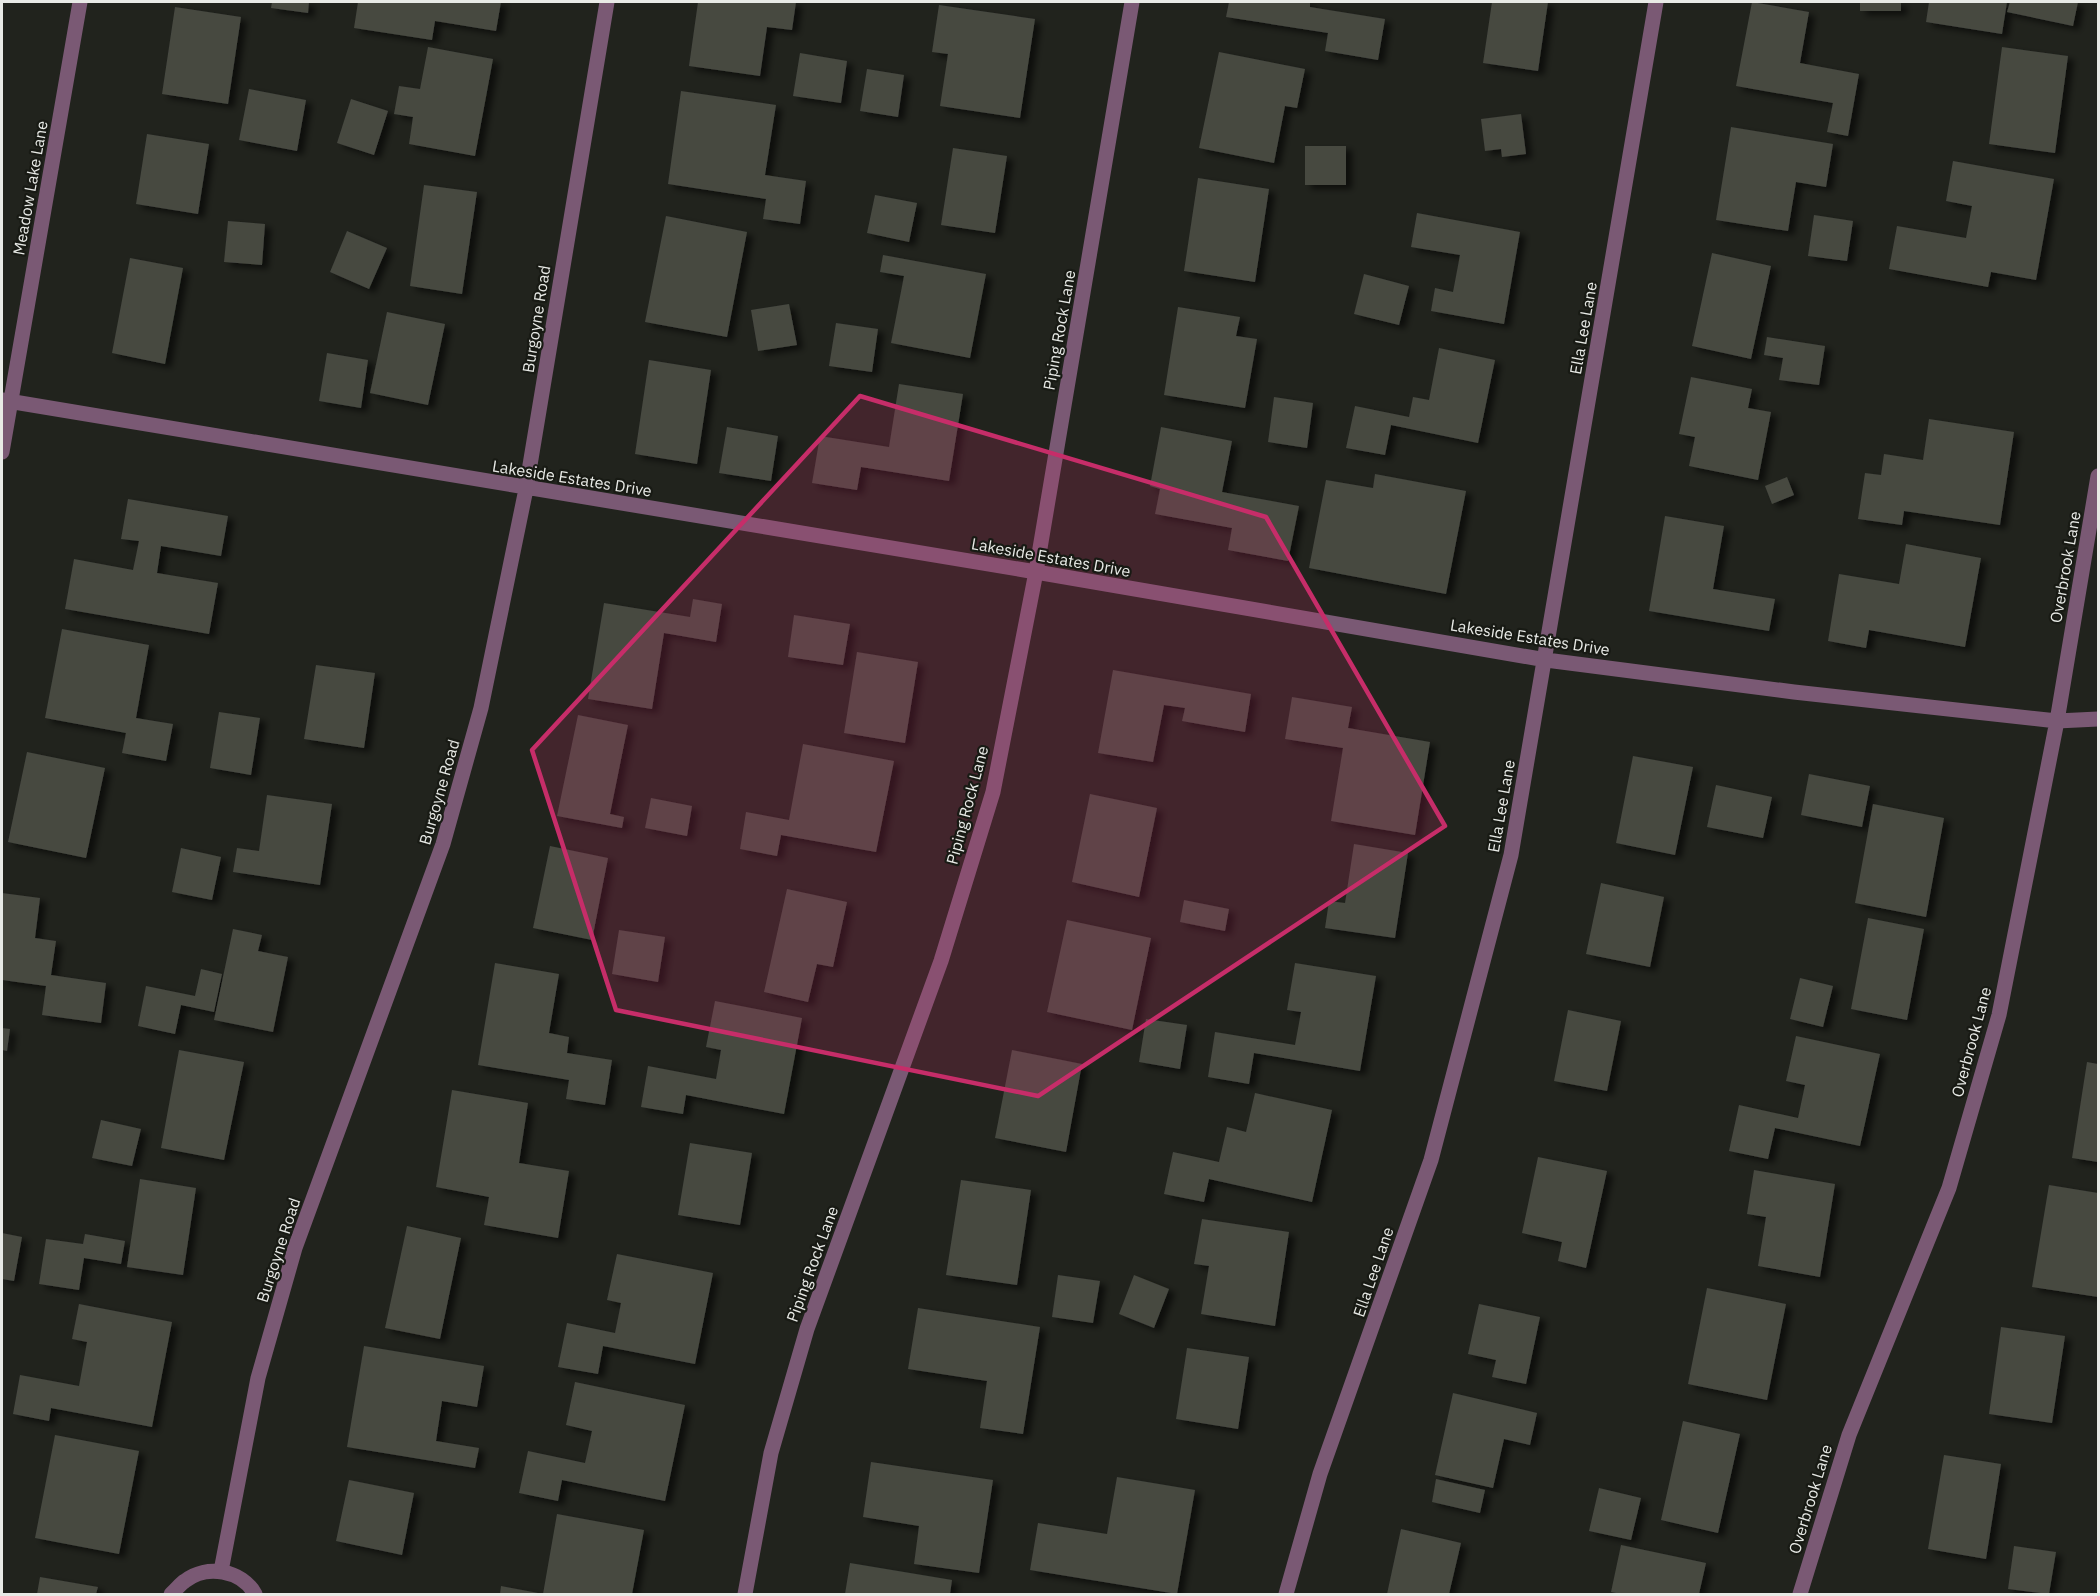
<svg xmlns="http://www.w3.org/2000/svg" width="2100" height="1596" font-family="'IBM Plex Sans',sans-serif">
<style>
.building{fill:#464841;filter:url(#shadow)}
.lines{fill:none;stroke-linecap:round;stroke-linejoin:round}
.street{stroke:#7a5974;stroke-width:15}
.marked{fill:#c62d69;fill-opacity:0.2;stroke:#c62d69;stroke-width:4.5;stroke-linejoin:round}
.labels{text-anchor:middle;stroke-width:4.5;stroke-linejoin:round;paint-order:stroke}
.street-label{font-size:16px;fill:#e8eae6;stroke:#181a14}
</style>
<defs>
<filter id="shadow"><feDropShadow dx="6" dy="4" stdDeviation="3" flood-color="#0009"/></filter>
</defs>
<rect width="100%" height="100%" fill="#21231d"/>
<!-- building -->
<path class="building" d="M 272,2 L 309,2 L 308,13 L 271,8 Z
M 358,2 L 501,2 L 496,31 L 435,21 L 432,40 L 354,28 Z
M 698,2 L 796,2 L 792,30 L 767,27 L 760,76 L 689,66 Z
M 1229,2 L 1310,2 L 1310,7 L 1385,19 L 1378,60 L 1325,51 L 1328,33 L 1226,17 Z
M 1492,2 L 1548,2 L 1538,71 L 1483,63 Z
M 1752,2 L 1809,12 L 1800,63 L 1859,74 L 1848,136 L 1827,132 L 1833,103 L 1736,86 Z
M 1860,2 L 1901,2 L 1901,11 L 1860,11 Z
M 1929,2 L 2007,2 L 2002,34 L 1926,22 Z
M 2010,2 L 2078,2 L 2073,26 L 2007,12 Z
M 939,5 L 1035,19 L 1020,118 L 940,106 L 948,54 L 932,52 Z
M 175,7 L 241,17 L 228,104 L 162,94 Z
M 428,47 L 493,59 L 475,156 L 409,144 L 413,117 L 394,114 L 399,86 L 420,89 Z
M 2002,47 L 2068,56 L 2055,153 L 1989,144 Z
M 1219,52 L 1305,69 L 1297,108 L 1285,106 L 1274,163 L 1199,148 Z
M 800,53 L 847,61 L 841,103 L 793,96 Z
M 867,69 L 904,75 L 898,117 L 860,111 Z
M 249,89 L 306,100 L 297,151 L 239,140 Z
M 681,91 L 776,105 L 765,175 L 806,181 L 800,224 L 763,219 L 766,199 L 668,184 Z
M 351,99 L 388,111 L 374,155 L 337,143 Z
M 1521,114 L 1526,154 L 1502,157 L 1501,149 L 1485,151 L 1481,119 Z
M 1731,127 L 1833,144 L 1826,187 L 1796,182 L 1788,231 L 1716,220 Z
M 147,134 L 209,144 L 198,214 L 136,204 Z
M 1305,146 L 1346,146 L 1346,185 L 1305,185 Z
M 953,148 L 1007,156 L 995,233 L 941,225 Z
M 1953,161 L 2054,179 L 2036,280 L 1991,272 L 1988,287 L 1889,269 L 1897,226 L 1966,238 L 1972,206 L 1946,201 Z
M 1198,178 L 1269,189 L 1255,282 L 1184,271 Z
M 424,185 L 477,192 L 462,294 L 410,286 Z
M 875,195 L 917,203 L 909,242 L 867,233 Z
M 1417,213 L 1520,232 L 1504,324 L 1431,311 L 1435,288 L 1453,292 L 1460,255 L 1411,247 Z
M 1814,215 L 1853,221 L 1847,261 L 1808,256 Z
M 666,216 L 747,232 L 727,337 L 645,322 Z
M 228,221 L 265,224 L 262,265 L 224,262 Z
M 347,231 L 387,248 L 369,289 L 330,272 Z
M 1712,253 L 1771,266 L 1751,359 L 1692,346 Z
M 883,255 L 986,274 L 970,358 L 891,343 L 904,276 L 880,272 Z
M 130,258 L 183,268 L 165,364 L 112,353 Z
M 1364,274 L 1409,286 L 1399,325 L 1354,314 Z
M 789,304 L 797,345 L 758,351 L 751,310 Z
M 1178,307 L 1240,317 L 1236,336 L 1257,339 L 1245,408 L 1164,395 Z
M 387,312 L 445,324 L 428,405 L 370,393 Z
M 836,323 L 878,329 L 872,372 L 829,366 Z
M 1767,337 L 1825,346 L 1819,385 L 1779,380 L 1783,358 L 1764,355 Z
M 1439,348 L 1495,360 L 1478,443 L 1391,425 L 1385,455 L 1346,448 L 1355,406 L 1409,417 L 1413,397 L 1429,400 Z
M 327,353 L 368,360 L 361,408 L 319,401 Z
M 649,360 L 711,370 L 697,464 L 635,454 Z
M 1691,377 L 1752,389 L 1748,408 L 1771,412 L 1758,480 L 1689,466 L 1695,437 L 1679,434 Z
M 899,384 L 963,394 L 949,481 L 861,467 L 857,490 L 812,483 L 820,436 L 889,447 Z
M 1274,397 L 1313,403 L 1307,448 L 1268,442 Z
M 1929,419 L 2014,432 L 2000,525 L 1904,511 L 1902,525 L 1858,519 L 1865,473 L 1881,475 L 1884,454 L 1923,460 Z
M 727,427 L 778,436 L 771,481 L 719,473 Z
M 1161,427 L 1232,441 L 1222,492 L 1299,506 L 1288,561 L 1228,550 L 1232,528 L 1155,514 L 1160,489 L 1150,486 Z
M 1375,474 L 1466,491 L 1446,594 L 1309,568 L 1326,480 L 1373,488 Z
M 1787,477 L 1794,495 L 1772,504 L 1765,486 Z
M 128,499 L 228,516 L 221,556 L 161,546 L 157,573 L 218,583 L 209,634 L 65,609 L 74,559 L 133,570 L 139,541 L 121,539 Z
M 1665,516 L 1724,526 L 1713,589 L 1775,599 L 1769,631 L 1649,611 Z
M 1906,544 L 1981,558 L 1965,647 L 1869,630 L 1866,648 L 1828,641 L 1839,574 L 1899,584 Z
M 693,599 L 722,604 L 716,642 L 664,633 L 652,709 L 588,699 L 604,603 L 690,617 Z
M 794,615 L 850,624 L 843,665 L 788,657 Z
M 62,629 L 149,645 L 136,718 L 173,724 L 166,761 L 122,753 L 126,733 L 45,718 Z
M 857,652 L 918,662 L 905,743 L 844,733 Z
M 316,665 L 375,673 L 364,748 L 304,739 Z
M 1113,670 L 1251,694 L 1245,732 L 1182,721 L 1185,708 L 1164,705 L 1153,762 L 1098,753 Z
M 1292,697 L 1352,707 L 1348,728 L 1430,742 L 1415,835 L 1331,821 L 1343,748 L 1285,739 Z
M 219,712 L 260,718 L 251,775 L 210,768 Z
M 578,715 L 628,725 L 610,814 L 624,817 L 622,828 L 557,816 Z
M 803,744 L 894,761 L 876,852 L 781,835 L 777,856 L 740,849 L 746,812 L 789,820 Z
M 27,752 L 105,768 L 86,858 L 8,842 Z
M 1633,756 L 1693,767 L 1675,855 L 1616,843 Z
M 1809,774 L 1870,786 L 1862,827 L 1801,815 Z
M 1716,785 L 1772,797 L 1763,838 L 1707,827 Z
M 1090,794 L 1157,808 L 1139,897 L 1072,882 Z
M 267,795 L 332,804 L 320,885 L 233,872 L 237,848 L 259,851 Z
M 651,798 L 692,806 L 687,836 L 645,828 Z
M 1873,804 L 1944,818 L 1926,917 L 1855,903 Z
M 1354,844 L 1408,853 L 1395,938 L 1325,928 L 1329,901 L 1345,903 Z
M 550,846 L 608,858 L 592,940 L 533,928 Z
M 181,848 L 221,857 L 212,900 L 172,892 Z
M 1601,883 L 1664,897 L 1650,967 L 1586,954 Z
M 787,889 L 847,902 L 833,967 L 817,964 L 808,1002 L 764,992 Z
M 2,893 L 40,898 L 35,938 L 56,941 L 51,975 L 106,983 L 101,1023 L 42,1015 L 46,986 L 2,980 Z
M 1184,900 L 1229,909 L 1225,931 L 1180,922 Z
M 1868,918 L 1924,929 L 1907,1020 L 1851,1009 Z
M 1067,920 L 1151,938 L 1132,1030 L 1047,1012 Z
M 233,929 L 262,935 L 258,951 L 288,957 L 273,1032 L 214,1020 Z
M 619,930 L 665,937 L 658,982 L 612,974 Z
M 495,963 L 559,974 L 549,1033 L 569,1037 L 567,1053 L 612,1060 L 605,1105 L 566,1099 L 569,1080 L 478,1065 Z
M 1295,963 L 1376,976 L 1360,1071 L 1254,1053 L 1249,1084 L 1208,1077 L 1215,1032 L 1295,1045 L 1301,1012 L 1287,1010 Z
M 201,969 L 222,974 L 214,1012 L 181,1005 L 175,1034 L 138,1026 L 146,986 L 195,996 Z
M 1800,978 L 1833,986 L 1823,1027 L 1790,1019 Z
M 715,1001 L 802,1018 L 784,1114 L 686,1095 L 683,1114 L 641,1107 L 648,1066 L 716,1079 L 721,1050 L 706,1047 Z
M 1568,1010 L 1621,1021 L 1607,1091 L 1554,1081 Z
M 1146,1019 L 1187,1025 L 1180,1069 L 1139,1062 Z
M 2,1028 L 10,1029 L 7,1051 L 2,1050 Z
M 1796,1036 L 1880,1054 L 1860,1146 L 1775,1128 L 1768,1159 L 1729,1151 L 1739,1105 L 1798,1118 L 1805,1085 L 1786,1081 Z
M 179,1050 L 244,1062 L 224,1160 L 161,1148 Z
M 1012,1050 L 1082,1064 L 1066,1152 L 995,1138 Z
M 2087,1062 L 2098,1064 L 2098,1162 L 2072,1158 Z
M 452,1090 L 528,1103 L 519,1163 L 569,1171 L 558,1238 L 484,1225 L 489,1197 L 436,1187 Z
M 1255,1093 L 1332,1110 L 1312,1202 L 1209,1179 L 1204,1202 L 1164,1194 L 1173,1152 L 1219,1162 L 1227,1127 L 1246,1132 Z
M 101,1120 L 141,1129 L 132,1166 L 92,1158 Z
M 690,1143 L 752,1153 L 740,1225 L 678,1215 Z
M 1538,1157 L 1607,1171 L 1586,1268 L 1558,1261 L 1562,1242 L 1522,1233 Z
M 1754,1170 L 1835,1184 L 1820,1277 L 1758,1266 L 1766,1217 L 1747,1214 Z
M 140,1179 L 196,1188 L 183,1275 L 127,1267 Z
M 961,1180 L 1031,1190 L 1017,1285 L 946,1275 Z
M 2049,1185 L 2098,1193 L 2098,1297 L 2032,1287 Z
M 1202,1219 L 1289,1232 L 1275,1326 L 1201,1314 L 1209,1266 L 1194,1264 Z
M 407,1226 L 461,1238 L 440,1339 L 385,1328 Z
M 2,1233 L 22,1237 L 14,1281 L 2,1279 Z
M 85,1234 L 125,1241 L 121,1264 L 84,1258 L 79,1290 L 39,1284 L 46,1239 L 83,1244 Z
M 617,1254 L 713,1273 L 695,1364 L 603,1346 L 598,1374 L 558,1367 L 567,1323 L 615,1333 L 621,1303 L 607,1300 Z
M 1058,1275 L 1100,1281 L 1093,1323 L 1052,1317 Z
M 1134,1275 L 1169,1289 L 1154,1328 L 1119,1314 Z
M 1707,1288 L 1786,1304 L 1767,1400 L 1688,1384 Z
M 79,1304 L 172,1322 L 152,1427 L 51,1408 L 49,1421 L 13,1414 L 20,1375 L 79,1386 L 87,1342 L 72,1339 Z
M 1479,1304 L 1540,1317 L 1526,1384 L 1492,1377 L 1496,1360 L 1468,1354 Z
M 918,1308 L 1040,1327 L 1023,1434 L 980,1428 L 987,1381 L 908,1369 Z
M 2001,1327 L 2065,1336 L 2052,1423 L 1989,1414 Z
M 364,1346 L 484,1366 L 477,1407 L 442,1401 L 436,1441 L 479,1448 L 475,1468 L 347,1447 Z
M 1187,1348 L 1249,1357 L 1238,1429 L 1176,1419 Z
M 575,1382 L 685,1405 L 665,1501 L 562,1480 L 558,1501 L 519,1493 L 528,1451 L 585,1463 L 592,1431 L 566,1425 Z
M 1453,1393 L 1537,1413 L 1530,1445 L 1504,1439 L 1493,1488 L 1435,1475 Z
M 1683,1421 L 1740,1434 L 1718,1533 L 1661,1520 Z
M 55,1435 L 139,1451 L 119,1554 L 35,1538 Z
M 1944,1455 L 2001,1464 L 1986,1559 L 1928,1549 Z
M 871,1462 L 993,1480 L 979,1573 L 914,1564 L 919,1526 L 863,1517 Z
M 1117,1477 L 1195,1490 L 1177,1594 L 1030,1570 L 1038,1523 L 1107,1534 Z
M 1436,1479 L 1485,1490 L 1480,1513 L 1432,1502 Z
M 349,1480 L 414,1493 L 402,1555 L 336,1541 Z
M 1599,1488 L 1641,1498 L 1631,1540 L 1589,1531 Z
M 557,1514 L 644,1530 L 632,1594 L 543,1594 Z
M 1401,1529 L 1461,1543 L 1449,1594 L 1387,1594 Z
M 1621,1545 L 1706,1563 L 1699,1594 L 1621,1594 L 1611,1592 Z
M 2014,1546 L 2056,1552 L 2049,1594 L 2008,1589 Z
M 850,1563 L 952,1580 L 950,1594 L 845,1594 Z
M 40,1577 L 98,1587 L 96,1594 L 37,1594 Z
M 501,1586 L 538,1593 L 538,1594 L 500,1594 Z"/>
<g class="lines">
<!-- street -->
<path class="street" d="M 2,400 L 1036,572 L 1546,660 L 1794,692 L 2057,721 L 2098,719
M 2,452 L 80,2
M 221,1571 L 258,1378 L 295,1248 L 443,844 L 481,708 L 526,489 L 607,2
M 171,1594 C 176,1590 180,1584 185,1581 C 206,1564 242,1570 255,1594
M 745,1594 L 771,1453 L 807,1329 L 941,961 L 993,792 L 1036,572 L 1132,2
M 1286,1594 L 1320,1474 L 1431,1160 L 1511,855 L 1656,2
M 1800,1594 L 1849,1435 L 1949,1188 L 1999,1015 L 2057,721 L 2098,476"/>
</g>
<!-- marked area -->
<path class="marked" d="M 860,396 L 1266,517 L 1445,826 L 1038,1096 L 616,1010 L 532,750 Z"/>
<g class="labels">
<!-- street labels -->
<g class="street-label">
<text transform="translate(30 188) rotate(-80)" y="6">Meadow Lake Lane</text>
<text transform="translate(536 319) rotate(-81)" y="6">Burgoyne Road</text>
<text transform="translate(1583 328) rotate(-80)" y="6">Ella Lee Lane</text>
<text transform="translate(1059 330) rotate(-80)" y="6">Piping Rock Lane</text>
<text transform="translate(572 478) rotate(9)" y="6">Lakeside Estates Drive</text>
<text transform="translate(1051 557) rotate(10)" y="6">Lakeside Estates Drive</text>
<text transform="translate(2065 567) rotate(-80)" y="6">Overbrook Lane</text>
<text transform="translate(1530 637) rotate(9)" y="6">Lakeside Estates Drive</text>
<text transform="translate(439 792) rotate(-74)" y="6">Burgoyne Road</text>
<text transform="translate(967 805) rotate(-75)" y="6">Piping Rock Lane</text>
<text transform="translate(1501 806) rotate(-80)" y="6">Ella Lee Lane</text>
<text transform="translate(1971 1042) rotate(-75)" y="6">Overbrook Lane</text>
<text transform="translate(278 1250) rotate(-72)" y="6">Burgoyne Road</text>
<text transform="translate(812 1264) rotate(-70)" y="6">Piping Rock Lane</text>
<text transform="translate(1373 1272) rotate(-71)" y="6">Ella Lee Lane</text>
<text transform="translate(1810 1499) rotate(-73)" y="6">Overbrook Lane</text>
</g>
</g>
<!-- border -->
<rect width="2100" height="1596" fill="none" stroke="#e8eae6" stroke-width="6"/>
</svg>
